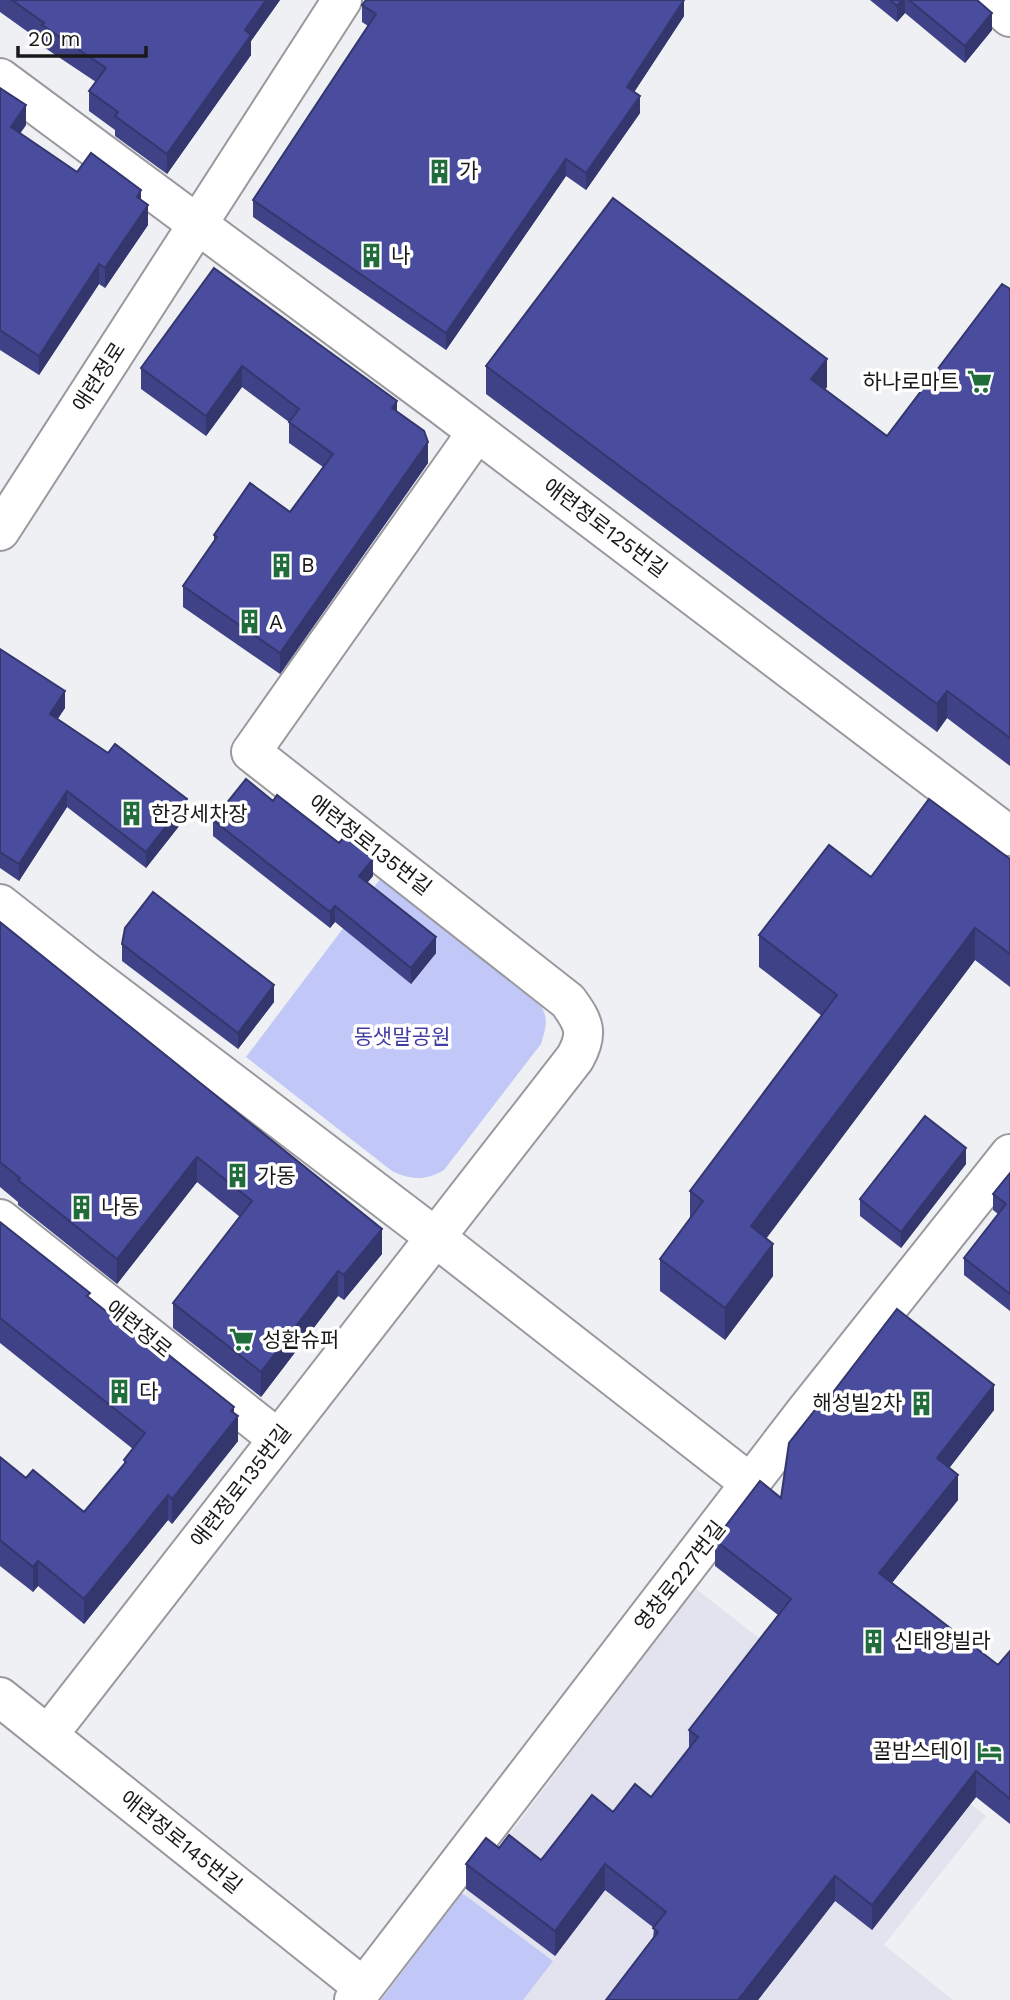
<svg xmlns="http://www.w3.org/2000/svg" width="1010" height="2000" font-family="'Work Sans','Noto Sans KR',sans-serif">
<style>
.built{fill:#e2e3ef}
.green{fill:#c1c8f8}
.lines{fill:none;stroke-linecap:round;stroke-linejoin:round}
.minor-casing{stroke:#9a9a9e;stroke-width:42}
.tertiary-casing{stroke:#9a9a9e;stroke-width:42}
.minor{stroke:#fff;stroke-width:38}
.tertiary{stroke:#fff;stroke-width:38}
.wall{fill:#404287}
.shaded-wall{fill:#34366e}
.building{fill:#4a4d9d;stroke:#34366e;stroke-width:2}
.labels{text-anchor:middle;stroke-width:7;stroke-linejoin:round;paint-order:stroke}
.poi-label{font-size:21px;fill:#19191a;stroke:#fff;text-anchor:start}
.street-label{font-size:21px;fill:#19191a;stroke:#fff}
.park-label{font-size:21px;fill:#413ea3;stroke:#fff}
</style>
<rect width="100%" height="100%" fill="#eff0f4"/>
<!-- built -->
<path class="built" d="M 695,1588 L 986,1816 L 884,1945 L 953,2000 L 385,2000 Z"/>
<!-- green -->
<path class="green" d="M 381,878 L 533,996 C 549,1014 548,1021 541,1044 L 444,1170 C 426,1181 410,1180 392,1171 L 246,1057 Z
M 462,1893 L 553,1961 L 523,2000 L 381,2000 Z"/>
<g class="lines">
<defs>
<path id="minor" d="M 0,78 L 443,406 L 1010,836
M 0,904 L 85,971 L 435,1237 L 751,1484
M 0,1219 L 278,1439
M 0,1697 L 363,1987
M 48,1735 L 575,1058 C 589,1033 584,1023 568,1001 L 251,752 L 477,432
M 354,2000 L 805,1412 L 1010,1154"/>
<path id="tertiary" d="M 991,0 L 1010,17
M 0,531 L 342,0"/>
</defs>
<!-- minor casing -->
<use href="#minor" class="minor-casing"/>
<!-- tertiary casing -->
<use href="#tertiary" class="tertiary-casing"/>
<!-- minor -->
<use href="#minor" class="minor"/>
<!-- tertiary -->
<use href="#tertiary" class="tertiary"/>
</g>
<!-- wall -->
<path class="wall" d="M 0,0 L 280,0 L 251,41 L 251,55 L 167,174 L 115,136 L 115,130 L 89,111 L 89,91 L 96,82 L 42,46 L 42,42 L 0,12 Z
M 870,0 L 977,0 L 992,30 L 965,63 L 905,13 L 897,22 Z
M 362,5 L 684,16 L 634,92 L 640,113 L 586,190 L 566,176 L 446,350 L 253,217 L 253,200 L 368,26 L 362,22 Z
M 0,88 L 26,125 L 20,133 L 77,172 L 141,201 L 148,225 L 105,288 L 99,284 L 39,375 L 0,350 Z
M 214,268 L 397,411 L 428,463 L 280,674 L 183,607 L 183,586 L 214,543 L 214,535 L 290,512 L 323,467 L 289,443 L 289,422 L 242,387 L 206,436 L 141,389 L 141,368 Z
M 1010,289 L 1010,766 L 947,718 L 937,732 L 486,394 L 486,366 L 827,387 L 825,389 L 887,436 Z
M 0,649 L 65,708 L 57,719 L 187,816 L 146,868 L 67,807 L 19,881 L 0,868 Z
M 273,801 L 373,876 L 367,883 L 436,953 L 411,984 L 335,922 L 330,928 L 213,836 L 213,820 Z
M 1010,859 L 1010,987 L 975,960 L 766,1238 L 773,1276 L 725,1340 L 660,1291 L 660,1259 L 690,1218 L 690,1191 L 822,1016 L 759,967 L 759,935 L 871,877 Z
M 0,922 L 382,1254 L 344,1300 L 338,1296 L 261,1397 L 173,1328 L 173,1303 L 240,1217 L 197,1182 L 117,1284 L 18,1205 L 18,1202 L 0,1187 Z
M 122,944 L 274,1002 L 238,1049 L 122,961 Z
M 966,1164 L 901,1248 L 860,1216 L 860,1199 Z
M 1010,1173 L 1010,1311 L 964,1275 L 964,1258 L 998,1214 L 993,1210 L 993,1194 Z
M 0,1222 L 90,1298 L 234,1413 L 238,1441 L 172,1524 L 168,1520 L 84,1624 L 38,1586 L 33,1592 L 0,1566 L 0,1457 L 26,1478 L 84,1512 L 124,1465 L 124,1460 L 133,1449 L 0,1343 Z
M 821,1408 L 994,1410 L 949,1468 L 958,1500 L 892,1583 L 998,1665 L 1010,1651 L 1010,1824 L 976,1797 L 872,1930 L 835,1901 L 758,2000 L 606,2000 L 653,1938 L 654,1928 L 605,1890 L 555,1956 L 466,1889 L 466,1864 L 499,1848 L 541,1860 L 613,1812 L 651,1797 L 689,1749 L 689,1730 L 778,1615 L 715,1566 L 715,1540 L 781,1498 Z"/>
<!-- shaded-wall -->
<path class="shaded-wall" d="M 266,0 L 280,0 L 251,41 L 251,55 L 167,174 L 167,154 L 245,30 Z
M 684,0 L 684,16 L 627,103 L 627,87 Z
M 902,0 L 905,0 L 905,13 L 897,22 L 897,6 Z
M 992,13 L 992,30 L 965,63 L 965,46 Z
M 640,96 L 640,113 L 586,190 L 586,173 Z
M 26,105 L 26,125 L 11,147 L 11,127 Z
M 566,159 L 566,176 L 446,350 L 446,333 Z
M 141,190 L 141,210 L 137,197 Z
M 148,205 L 148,225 L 105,288 L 105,268 Z
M 99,264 L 99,284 L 39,375 L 39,356 Z
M 827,359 L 827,387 L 811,407 L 811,379 Z
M 242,366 L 242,387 L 206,436 L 206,416 Z
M 397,401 L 397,421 L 392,408 Z
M 428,442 L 428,463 L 280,674 L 280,653 Z
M 65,691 L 65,708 L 50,731 L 50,714 Z
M 947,691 L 947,718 L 937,732 L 937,704 Z
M 67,791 L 67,807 L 19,881 L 19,864 Z
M 187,799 L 187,816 L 146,868 L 146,852 Z
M 373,859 L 373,876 L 359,892 L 359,876 Z
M 335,906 L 335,922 L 330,928 L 330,912 Z
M 975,928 L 975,960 L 751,1259 L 751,1226 Z
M 436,937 L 436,953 L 411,984 L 411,968 Z
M 274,985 L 274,1002 L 238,1049 L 238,1033 Z
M 966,1148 L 966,1164 L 901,1248 L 901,1232 Z
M 197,1157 L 197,1182 L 117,1284 L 117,1259 Z
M 382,1229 L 382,1254 L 344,1300 L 344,1275 Z
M 773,1244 L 773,1276 L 725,1340 L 725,1308 Z
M 338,1271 L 338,1296 L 261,1397 L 261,1372 Z
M 994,1385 L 994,1410 L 937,1484 L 937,1458 Z
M 234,1407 L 234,1422 L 238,1416 L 238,1441 L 172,1524 L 172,1499 Z
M 958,1475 L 958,1500 L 879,1599 L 879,1573 Z
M 168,1495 L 168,1520 L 84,1624 L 84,1599 Z
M 38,1561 L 38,1586 L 33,1592 L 33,1567 Z
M 976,1771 L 976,1797 L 872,1930 L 872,1905 Z
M 605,1864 L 605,1890 L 555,1956 L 555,1931 Z
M 835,1876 L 835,1901 L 758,2000 L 738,2000 Z"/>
<!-- building -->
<path class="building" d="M 12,0 L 266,0 L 245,30 L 251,35 L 167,154 L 115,116 L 118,112 L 89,91 L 106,68 L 42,25 L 44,23 Z
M 366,0 L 684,0 L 627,87 L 640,96 L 586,173 L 566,159 L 446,333 L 253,200 L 376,14 L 362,5 Z
M 890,0 L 902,0 L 897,6 Z
M 909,0 L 977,0 L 992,13 L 965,46 Z
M 0,88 L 26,105 L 11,127 L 77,172 L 91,153 L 141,190 L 137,197 L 148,205 L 105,268 L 99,264 L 39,356 L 0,330 Z
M 613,198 L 827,359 L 811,379 L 887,436 L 1002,284 L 1010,289 L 1010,738 L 947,691 L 937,704 L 486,366 Z
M 214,268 L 397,401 L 392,408 L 424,431 L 428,442 L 280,653 L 183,586 L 217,537 L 214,535 L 250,483 L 290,512 L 333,454 L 289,422 L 299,409 L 242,366 L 206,416 L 141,368 Z
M 0,649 L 65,691 L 50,714 L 108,753 L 115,744 L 187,799 L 146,852 L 67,791 L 19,864 L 0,852 Z
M 246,779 L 273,801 L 277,795 L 339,843 L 344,837 L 373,859 L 359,876 L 436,937 L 411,968 L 335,906 L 330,912 L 213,820 Z
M 929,799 L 1010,859 L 1010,954 L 975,928 L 751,1226 L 773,1244 L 725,1308 L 660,1259 L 703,1201 L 690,1191 L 837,995 L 759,935 L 829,845 L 871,877 Z
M 153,892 L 274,985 L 238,1033 L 122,944 L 125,928 Z
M 0,922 L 382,1229 L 344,1275 L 338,1271 L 261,1372 L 173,1303 L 252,1201 L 197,1157 L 117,1259 L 18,1180 L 20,1178 L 0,1162 Z
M 925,1116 L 966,1148 L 901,1232 L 860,1199 Z
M 1010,1173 L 1010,1294 L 964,1258 L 1006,1204 L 993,1194 Z
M 0,1222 L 90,1293 L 87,1296 L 143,1341 L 146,1337 L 234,1407 L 231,1411 L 238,1416 L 172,1499 L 168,1495 L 84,1599 L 38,1561 L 33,1567 L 0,1540 L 0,1457 L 26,1478 L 33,1470 L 84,1512 L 126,1462 L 124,1460 L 145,1433 L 0,1318 Z
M 897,1309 L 994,1385 L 937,1458 L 958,1475 L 879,1573 L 998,1665 L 1010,1651 L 1010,1799 L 976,1771 L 872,1905 L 835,1876 L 738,2000 L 606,2000 L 658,1932 L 653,1928 L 666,1912 L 605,1864 L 555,1931 L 466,1864 L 486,1838 L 499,1848 L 509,1835 L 541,1860 L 592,1795 L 613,1812 L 635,1784 L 651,1797 L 698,1737 L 689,1730 L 791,1599 L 715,1540 L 760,1481 L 781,1498 L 789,1443 L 818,1406 L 821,1408 Z"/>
<!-- icons -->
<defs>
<symbol id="building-bare" viewBox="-9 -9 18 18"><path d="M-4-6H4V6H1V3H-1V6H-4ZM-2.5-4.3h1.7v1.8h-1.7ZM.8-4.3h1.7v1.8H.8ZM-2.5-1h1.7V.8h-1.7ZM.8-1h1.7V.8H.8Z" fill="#206c3b" stroke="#fff" stroke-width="2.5" paint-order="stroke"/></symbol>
<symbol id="supermarket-bare" viewBox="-9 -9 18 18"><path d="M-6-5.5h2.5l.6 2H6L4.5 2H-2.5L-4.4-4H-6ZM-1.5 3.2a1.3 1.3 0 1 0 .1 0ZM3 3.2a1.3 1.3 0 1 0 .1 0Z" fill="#206c3b" stroke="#fff" stroke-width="2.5" paint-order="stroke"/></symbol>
<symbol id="hotel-bare" viewBox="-9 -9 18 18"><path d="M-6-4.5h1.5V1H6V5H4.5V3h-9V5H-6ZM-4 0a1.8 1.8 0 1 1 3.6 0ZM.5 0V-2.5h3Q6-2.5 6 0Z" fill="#206c3b" stroke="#fff" stroke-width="2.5" paint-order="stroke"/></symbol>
</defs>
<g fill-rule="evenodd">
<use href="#building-bare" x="422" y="154" width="35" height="35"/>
<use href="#building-bare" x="354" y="238" width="35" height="35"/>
<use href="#supermarket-bare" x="962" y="364" width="35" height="35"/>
<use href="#building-bare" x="264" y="548" width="35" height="35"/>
<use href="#building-bare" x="232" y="604" width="35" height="35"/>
<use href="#building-bare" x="114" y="796" width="35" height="35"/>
<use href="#building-bare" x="220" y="1158" width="35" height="35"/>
<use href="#building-bare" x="64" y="1190" width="35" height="35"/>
<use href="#supermarket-bare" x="224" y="1322" width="35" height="35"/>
<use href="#building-bare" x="102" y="1374" width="35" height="35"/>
<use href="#building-bare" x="904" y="1386" width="35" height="35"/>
<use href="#building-bare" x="856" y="1624" width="35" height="35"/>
<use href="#hotel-bare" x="972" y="1734" width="35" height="35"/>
</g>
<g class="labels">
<!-- poi labels -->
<g class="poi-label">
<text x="459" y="178">가</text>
<text x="391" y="263">나</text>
<text x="959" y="389" text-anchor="end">하나로마트</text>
<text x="301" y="572">B</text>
<text x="269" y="629">A</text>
<text x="151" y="821">한강세차장</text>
<text x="257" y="1183">가동</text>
<text x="101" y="1214">나동</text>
<text x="262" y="1347">성환슈퍼</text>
<text x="139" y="1399">다</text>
<text x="902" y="1410" text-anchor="end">해성빌2차</text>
<text x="894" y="1648">신태양빌라</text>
<text x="969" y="1758" text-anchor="end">꿀밤스테이</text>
</g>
<!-- street labels -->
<g class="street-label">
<text transform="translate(99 377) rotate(-57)" y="7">애련정로</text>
<text transform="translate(605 528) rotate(37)" y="7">애련정로125번길</text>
<text transform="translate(370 845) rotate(38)" y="7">애련정로135번길</text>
<text transform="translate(139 1329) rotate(39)" y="7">애련정로</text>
<text transform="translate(241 1486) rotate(-52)" y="7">애련정로135번길</text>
<text transform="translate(680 1576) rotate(-52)" y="7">영창로227번길</text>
<text transform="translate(181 1842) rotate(39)" y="7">애련정로145번길</text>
</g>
<!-- park labels -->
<g class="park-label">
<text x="402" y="1044">동샛말공원</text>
</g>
</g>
<!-- scale -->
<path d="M18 46v10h128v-10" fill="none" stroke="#19191a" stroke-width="3.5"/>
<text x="28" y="46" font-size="21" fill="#19191a" stroke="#ffffff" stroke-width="5" paint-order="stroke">20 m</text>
</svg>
